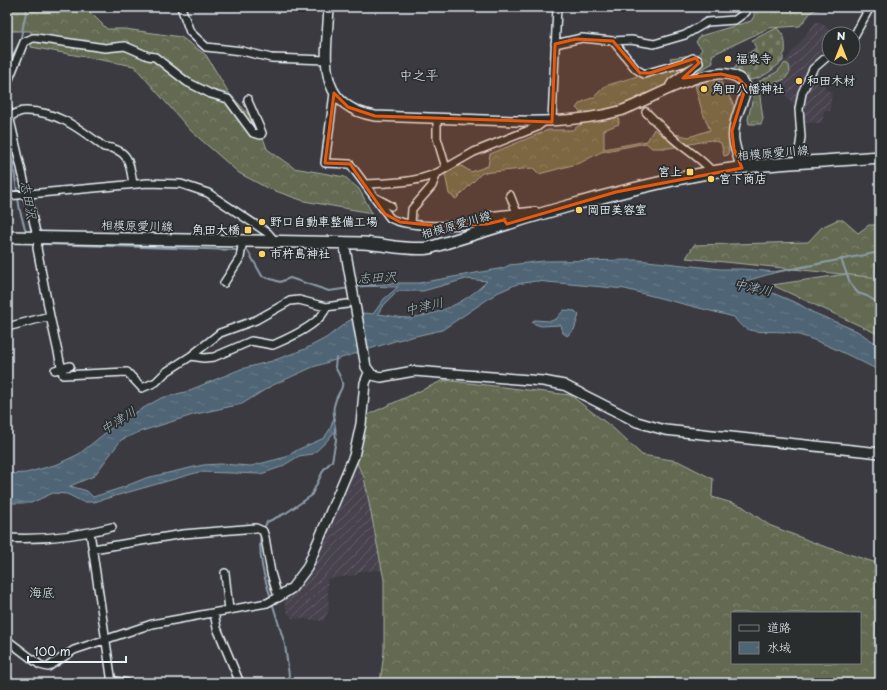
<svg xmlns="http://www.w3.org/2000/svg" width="887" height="690" font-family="'Playpen Sans','Klee One',sans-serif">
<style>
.industrial{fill:url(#industrial-furrows)}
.grass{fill:url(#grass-tufts);stroke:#a6aea4}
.forest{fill:url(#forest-crowns);stroke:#a6aea4;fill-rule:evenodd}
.cemetery{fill:url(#cemetery-stones);stroke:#a6aea4}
.water{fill:url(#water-ripples);stroke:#8c9da9;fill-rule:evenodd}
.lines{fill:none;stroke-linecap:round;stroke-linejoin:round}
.stream{stroke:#8c9da9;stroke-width:2}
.minor-casing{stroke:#e8f1f8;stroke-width:10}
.tertiary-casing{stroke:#e8f1f8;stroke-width:12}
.primary-casing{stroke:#e8f1f8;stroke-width:14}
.minor{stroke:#2a2d2e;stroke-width:7}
.tertiary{stroke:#2a2d2e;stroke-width:9}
.primary{stroke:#2a2d2e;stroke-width:11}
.marked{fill:#e8590c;fill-opacity:0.2;stroke:#e8590c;stroke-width:3;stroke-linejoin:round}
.poi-dot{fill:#ffd166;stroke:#2a2d2e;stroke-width:1.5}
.labels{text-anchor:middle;stroke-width:3.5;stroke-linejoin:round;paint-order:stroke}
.poi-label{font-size:12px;font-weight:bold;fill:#e8f1f8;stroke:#2a2d2e;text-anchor:start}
.street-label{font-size:12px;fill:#e8f1f8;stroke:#2a2d2e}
.neighbourhood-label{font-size:13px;fill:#e8f1f8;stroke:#2a2d2e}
.water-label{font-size:13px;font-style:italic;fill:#abb9c3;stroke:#2a2d2e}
</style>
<defs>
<pattern id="industrial-furrows" width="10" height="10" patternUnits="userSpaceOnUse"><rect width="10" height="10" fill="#47434d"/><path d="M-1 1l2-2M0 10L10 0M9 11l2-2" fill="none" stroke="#625f67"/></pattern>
<pattern id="grass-tufts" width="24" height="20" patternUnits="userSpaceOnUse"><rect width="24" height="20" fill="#646b51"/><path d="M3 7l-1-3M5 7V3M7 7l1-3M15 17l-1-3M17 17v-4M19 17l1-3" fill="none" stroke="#7a816b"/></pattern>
<pattern id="forest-crowns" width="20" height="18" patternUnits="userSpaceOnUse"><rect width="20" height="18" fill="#646b51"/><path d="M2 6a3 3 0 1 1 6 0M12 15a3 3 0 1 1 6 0" fill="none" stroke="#7a816b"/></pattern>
<pattern id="cemetery-stones" width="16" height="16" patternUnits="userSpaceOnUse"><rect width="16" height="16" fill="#646b51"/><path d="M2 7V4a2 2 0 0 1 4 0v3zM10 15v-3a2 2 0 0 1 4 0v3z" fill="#7a816b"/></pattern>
<pattern id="water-ripples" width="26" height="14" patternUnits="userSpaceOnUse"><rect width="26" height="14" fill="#4f6574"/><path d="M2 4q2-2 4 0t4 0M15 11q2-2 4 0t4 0" fill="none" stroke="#687c89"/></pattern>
</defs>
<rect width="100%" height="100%" fill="#3b3a40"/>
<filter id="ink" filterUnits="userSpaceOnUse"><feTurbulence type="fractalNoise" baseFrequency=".025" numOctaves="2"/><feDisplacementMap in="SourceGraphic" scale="8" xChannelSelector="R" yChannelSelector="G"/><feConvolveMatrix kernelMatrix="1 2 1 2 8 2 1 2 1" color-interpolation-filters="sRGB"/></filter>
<g filter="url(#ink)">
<!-- industrial -->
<path class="industrial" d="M 816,22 L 820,22 L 834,34 L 829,34 L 829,53 L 815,63 L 797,109 L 768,74 L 784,62 Z
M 816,68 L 827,91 L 832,91 L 830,111 L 824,111 L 822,123 L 801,123 L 801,102 Z
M 361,444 L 391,570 L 360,571 L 356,575 L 327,579 L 329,609 L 324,621 L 292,618 L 288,614 L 283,598 L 292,591 Z"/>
<!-- grass -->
<path class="grass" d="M 880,269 L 880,335 L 772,285 Z"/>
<!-- forest -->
<path class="forest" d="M 7,7 L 85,7 L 107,29 L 125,29 L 181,37 L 206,55 L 229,93 L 259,126 L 267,149 L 294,168 L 345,177 L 359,189 L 372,213 L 304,201 L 267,188 L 239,173 L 191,131 L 134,66 L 31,47 L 31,31 L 7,31 Z
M 754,7 L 824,7 L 812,11 L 800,26 L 769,28 L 712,55 L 713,63 C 683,80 652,98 618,108 L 619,124 L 604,130 L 604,149 L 647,141 L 654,129 L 669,140 L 675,134 L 689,137 L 710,130 L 702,111 L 695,85 L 709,80 L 721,82 L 734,105 L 728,155 L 724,156 L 721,143 L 711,140 L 670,148 L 652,148 L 646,143 L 601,152 L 580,163 L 539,174 L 533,168 L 482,173 L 456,199 L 449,194 L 445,174 L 460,165 L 471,172 L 488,166 L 490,154 L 548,130 L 572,130 L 582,124 L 580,112 L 576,108 L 580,103 L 594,97 L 605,86 L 673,65 L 670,58 L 699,54 L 702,49 L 696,42 L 700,36 L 751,21 L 754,16 Z
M 785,63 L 789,65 L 790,72 L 785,79 L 759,89 L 763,119 L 761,124 L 749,124 L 748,119 L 756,83 L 777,72 Z
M 837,220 L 843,220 L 858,233 L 869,225 L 880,225 L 880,278 L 686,258 L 694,245 L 808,242 L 822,227 Z
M 444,380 L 570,395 L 613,428 L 642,455 L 678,461 L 713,479 L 712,497 L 742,506 L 769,525 L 820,545 L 880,564 L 880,683 L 380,683 L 384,652 L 384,580 L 364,477 C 360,470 355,461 355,453 C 356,440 362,423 369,414 ZM 732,613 L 860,613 L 860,663 L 732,663 Z"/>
<!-- cemetery -->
<path class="cemetery" d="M 777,28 C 785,36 786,42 785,53 L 783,55 L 783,61 C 773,69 762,80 748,80 L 742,74 L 732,71 L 738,64 L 739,60 L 756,48 L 752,40 Z"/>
<!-- water -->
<path class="water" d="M 638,260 L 720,269 L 742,269 L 777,272 L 739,283 L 763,289 L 799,304 L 812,312 L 857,331 L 880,346 L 880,371 C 856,359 809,334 784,332 C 764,330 746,337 734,317 L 625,289 L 536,281 L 517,284 L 497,293 L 442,330 L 398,340 L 313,367 L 271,386 L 242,404 L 196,414 L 139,432 L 121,440 L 94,476 L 70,486 L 87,491 L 93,497 L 121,488 L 146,478 L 203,465 L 220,464 L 251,466 L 286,457 L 297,450 L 324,438 L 330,429 L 334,418 L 336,430 L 325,443 L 313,454 L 299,456 L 281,467 L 261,474 L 199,472 L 94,502 L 83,502 L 67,494 L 53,493 L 31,503 L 7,503 L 7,474 L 26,473 L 58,464 L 79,454 L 119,422 L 161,398 L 185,392 L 241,369 L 272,361 L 305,349 L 326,338 L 347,322 L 363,313 L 373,314 L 384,299 L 398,287 L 363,286 L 395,283 L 419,283 L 504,268 L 509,265 L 544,261 ZM 466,279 L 487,281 C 467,302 438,315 409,318 C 399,318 388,315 378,314 L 381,308 L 398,291 L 423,291 Z
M 564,310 L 575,311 L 579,315 L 574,330 L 567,336 L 563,333 L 561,325 L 541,326 L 532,323 L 534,320 L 551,321 L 556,319 Z"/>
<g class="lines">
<!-- stream -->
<path class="stream" d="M 7,72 L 11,58 L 20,42 L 27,7
M 7,124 L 20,211 L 26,232
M 43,244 L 237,250
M 248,251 L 262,276 L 280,282 L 290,278 L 329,291 L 350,288
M 841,259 L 851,285 L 858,293 L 867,296 L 880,304
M 776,272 L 880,252
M 354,287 L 375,285
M 335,420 C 334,416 333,410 334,406 C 338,385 350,393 335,367 L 336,358
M 263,530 L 267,522 L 286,513 L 311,496 L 324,469 L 332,461 L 336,440 L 335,428
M 261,534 C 258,557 264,577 271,598
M 272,602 L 285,645 L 290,683"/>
<defs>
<path id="minor" d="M 181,7 L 190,32 L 206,47 L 242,51 L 271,58 L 327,60
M 853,38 L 870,7
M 613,41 L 636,69 L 644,74 L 683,63 L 693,58 L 698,60 L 699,63 L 672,82 L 670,85 L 672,88
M 555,44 L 582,38 L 613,41 L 631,40 L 654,44 L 685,35 L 707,22 L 735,20 L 746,12 L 747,7
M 7,84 L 24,42 L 33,38 L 36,38 L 105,48 L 125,46 L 148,56 L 155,57 L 187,82 L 211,94 L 228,99 L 253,133 L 261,135 L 262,133 L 248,101 L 248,99
M 334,93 L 325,163 L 350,164 L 390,218 C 411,230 478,226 502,220
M 7,107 L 38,241 L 37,248 L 50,316 L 7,327
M 646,112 C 655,121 665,131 675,140 C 685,149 706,162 712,172
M 7,118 C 12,116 18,111 24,111 C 56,110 80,129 104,147 C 129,149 130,163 133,184
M 552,121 L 557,7
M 797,164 L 801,137 L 799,109 L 802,93 L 813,69 L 829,55
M 446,168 L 474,152 L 537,127 L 545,121
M 365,184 C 392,183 424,183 446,168 L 437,138 L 437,118
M 510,195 L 517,213
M 7,196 L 148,183 L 181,184 L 208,193 L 268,233 L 274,240
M 376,198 L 391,206
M 487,216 L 535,211
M 411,223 L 412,209 L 432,186 L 437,173
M 224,283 L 240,258 L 243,240
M 50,316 L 63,375 L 127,372 L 142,388 L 156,382 L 166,372 L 191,356 L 220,333 L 256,320 L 290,301 L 299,300 L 326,307 L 347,304
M 191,356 L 204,358 L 214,357 L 251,341 L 273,345 C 287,339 323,323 326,307
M 55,370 L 70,366
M 90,532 L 111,676 L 111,680 L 127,683
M 7,538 C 42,540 77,536 112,527
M 225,573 L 229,610
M 214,613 L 217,628 L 240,683
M 7,640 L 40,665 L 48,667 L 74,650 L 152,624 L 267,603 L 278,597 L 271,573 L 265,537 L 263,531 L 256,528 L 183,534 L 93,549"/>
<path id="tertiary" d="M 329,7 C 327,55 313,105 375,116 C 411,117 448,119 484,120 C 530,122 576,123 620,111 C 647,103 725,50 746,86 C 746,94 742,102 739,110 C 730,134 733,144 742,168
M 344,242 L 366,367 L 372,375 L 381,377 L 414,371 L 543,381 L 564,385 L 637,422 L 665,430 L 880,453
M 278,597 L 292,588 L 307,568 L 354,456 L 361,424 L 365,383 L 369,373"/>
<path id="primary" d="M 7,237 L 362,243 C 385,244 406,251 429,248 C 522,219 615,190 712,172 C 767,162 824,162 880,157"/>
</defs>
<!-- minor casing -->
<use href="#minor" class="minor-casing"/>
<!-- tertiary casing -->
<use href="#tertiary" class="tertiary-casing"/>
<!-- primary casing -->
<use href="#primary" class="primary-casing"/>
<!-- minor -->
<use href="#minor" class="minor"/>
<!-- tertiary -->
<use href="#tertiary" class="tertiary"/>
<!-- primary -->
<use href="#primary" class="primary"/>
</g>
</g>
<!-- marked area -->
<path class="marked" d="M 576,39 L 613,41 L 640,73 L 650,73 L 696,58 L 699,63 L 683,78 L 721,74 L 738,78 L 746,86 L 732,131 L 734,149 L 742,168 L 616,192 L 507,224 L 504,220 L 487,224 L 439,226 L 400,222 L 385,214 L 350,164 L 325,163 L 334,93 L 348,107 L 375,116 L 552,122 L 555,44 Z"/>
<!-- markers -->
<g class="poi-dot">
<circle cx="728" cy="59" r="4"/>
<circle cx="799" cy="81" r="4"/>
<circle cx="704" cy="89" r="4"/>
<rect x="686" y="168" width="8" height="8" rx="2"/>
<circle cx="711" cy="179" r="4"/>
<circle cx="579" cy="210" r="4"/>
<circle cx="262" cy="222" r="4"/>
<rect x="244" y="226" width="8" height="8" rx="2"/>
<circle cx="262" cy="254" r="4"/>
</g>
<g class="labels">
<!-- poi labels -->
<g class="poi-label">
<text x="736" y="63">福泉寺</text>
<text x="807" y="85">和田木材</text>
<text x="712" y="93">角田八幡神社</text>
<text x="682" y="176" text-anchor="end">宮上</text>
<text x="719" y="183">宮下商店</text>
<text x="587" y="214">岡田美容室</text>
<text x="270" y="226">野口自動車整備工場</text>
<text x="240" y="234" text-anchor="end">角田大橋</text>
<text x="270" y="258">市杵島神社</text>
</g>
<!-- street labels -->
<g class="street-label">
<text transform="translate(773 153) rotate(-5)" y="4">相模原愛川線</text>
<text transform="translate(456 225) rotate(-16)" y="4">相模原愛川線</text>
<text transform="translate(137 226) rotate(1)" y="4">相模原愛川線</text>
</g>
<!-- neighbourhood labels -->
<g class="neighbourhood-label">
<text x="419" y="80">中之平</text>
<text x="42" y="597">海底</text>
</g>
<!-- water labels -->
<g class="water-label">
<text transform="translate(29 200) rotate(80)" y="5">志田沢</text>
<text transform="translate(377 277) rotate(-3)" y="5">志田沢</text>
<text transform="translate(753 287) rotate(12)" y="5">中津川</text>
<text transform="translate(424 306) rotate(-13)" y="5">中津川</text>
<text transform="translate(118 420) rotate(-32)" y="5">中津川</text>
</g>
</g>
<!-- margin -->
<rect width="887" height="690" fill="none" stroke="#2a2d2e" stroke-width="24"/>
<rect x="12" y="12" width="863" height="666" fill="none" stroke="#e8f1f8" stroke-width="1.5" filter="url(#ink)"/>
<!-- legend -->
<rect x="731" y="612" width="130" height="52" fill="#2a2d2e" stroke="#767b7f"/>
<rect x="739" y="625" width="20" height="6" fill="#2a2d2e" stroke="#767b7f"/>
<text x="767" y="632" font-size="12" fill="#e8f1f8">道路</text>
<rect x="739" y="642" width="20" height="12" fill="url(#water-ripples)" stroke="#767b7f"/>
<text x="767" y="652" font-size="12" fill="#e8f1f8">水域</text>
<!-- north arrow -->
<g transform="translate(841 46)"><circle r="19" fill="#2a2d2e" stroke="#767b7f"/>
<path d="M0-3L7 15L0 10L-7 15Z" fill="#ffd166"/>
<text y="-6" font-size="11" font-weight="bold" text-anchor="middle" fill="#e8f1f8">N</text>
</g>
<!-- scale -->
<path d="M28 656v6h98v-6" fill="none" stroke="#e8f1f8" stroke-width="2"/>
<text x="34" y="656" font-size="12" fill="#e8f1f8" stroke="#2a2d2e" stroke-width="3" paint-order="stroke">100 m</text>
</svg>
